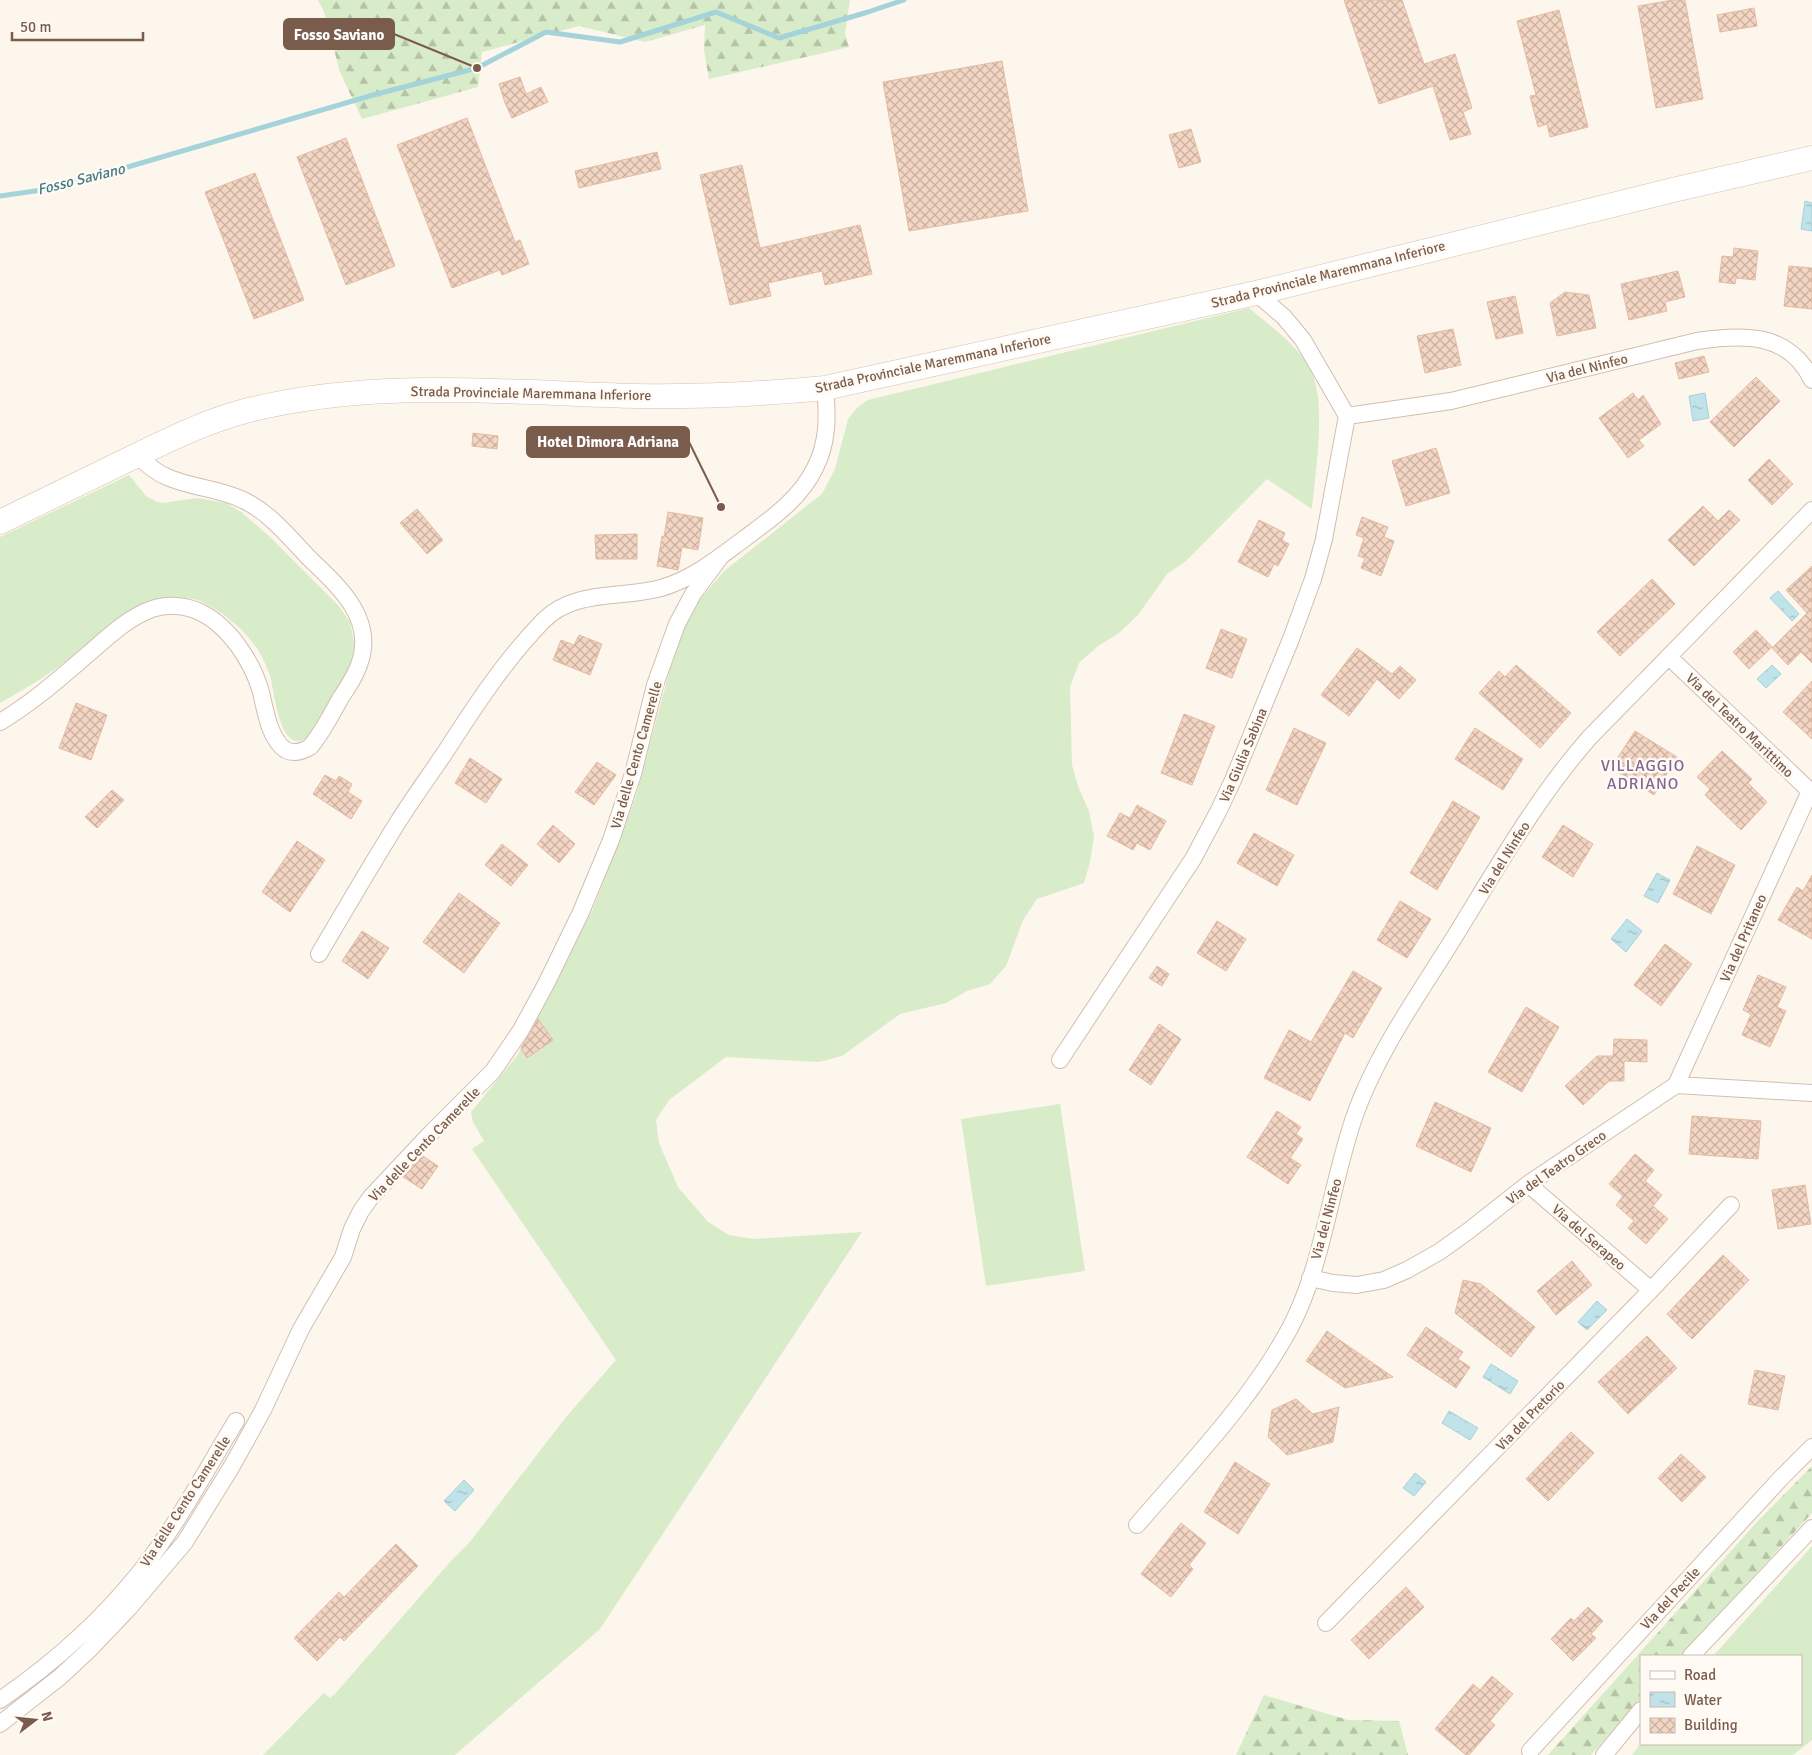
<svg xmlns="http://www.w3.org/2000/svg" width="1812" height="1755" font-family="Signika,sans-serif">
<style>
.grass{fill:#d8ecc9}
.forest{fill:url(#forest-firs)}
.water{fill:url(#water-ripples);stroke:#a5d3da}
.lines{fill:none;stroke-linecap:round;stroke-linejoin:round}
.stream{stroke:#a5d3da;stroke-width:5}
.building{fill:url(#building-cross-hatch);stroke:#e6bba3}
.street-casing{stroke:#d1beb0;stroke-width:18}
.secondary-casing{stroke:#d6c0b0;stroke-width:25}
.street{stroke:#fff;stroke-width:16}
.secondary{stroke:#fff;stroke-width:24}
.labels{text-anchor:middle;stroke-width:5;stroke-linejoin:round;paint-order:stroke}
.street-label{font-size:14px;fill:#7a5c4d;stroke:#fffaf3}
.water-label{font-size:15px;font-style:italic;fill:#437c86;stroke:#fffaf3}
.quarter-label{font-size:16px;letter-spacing:1px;fill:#846695;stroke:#fffaf3}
.leader{fill:none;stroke:#7a5c4d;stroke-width:2}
.callout-dot{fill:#7a5c4d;stroke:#fffaf3;stroke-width:2}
.callout{fill:#7a5c4d;stroke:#7a5c4d;stroke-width:2}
.callout-label{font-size:15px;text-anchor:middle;font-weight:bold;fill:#fff}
</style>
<defs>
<pattern id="forest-firs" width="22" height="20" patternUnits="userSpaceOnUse" patternTransform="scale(1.25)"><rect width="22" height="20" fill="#d8ecc9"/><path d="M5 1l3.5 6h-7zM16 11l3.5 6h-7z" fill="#b4c2a5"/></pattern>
<pattern id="water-ripples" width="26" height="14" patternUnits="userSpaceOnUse" patternTransform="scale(1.25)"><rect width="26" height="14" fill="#bfe3e8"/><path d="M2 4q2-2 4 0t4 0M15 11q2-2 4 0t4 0" fill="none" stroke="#a0bbbe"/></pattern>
<pattern id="building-cross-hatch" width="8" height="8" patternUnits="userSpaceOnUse" patternTransform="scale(1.25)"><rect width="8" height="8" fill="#f3d5c3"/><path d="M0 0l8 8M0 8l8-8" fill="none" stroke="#cab0a1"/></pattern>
</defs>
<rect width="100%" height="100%" fill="#fdf6ec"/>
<!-- grass -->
<path class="grass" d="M 1249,308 C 1270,326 1298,345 1311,371 C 1327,405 1315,471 1312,509 L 1267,479 L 1186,561 L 1167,574 L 1138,615 L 1119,633 L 1098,646 L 1079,663 L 1070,687 L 1072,765 L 1079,789 L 1089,811 L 1094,837 L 1090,862 L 1084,883 L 1037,899 L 1023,920 L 1006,966 L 990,984 L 967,991 L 946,1003 L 900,1014 L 842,1056 L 819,1062 L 726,1057 L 669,1100 L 656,1120 L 659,1143 L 678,1187 L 708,1222 L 729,1235 L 754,1239 L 862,1232 L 600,1629 L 455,1755 L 263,1755 L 324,1693 L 330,1698 L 335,1694 L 450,1562 L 469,1543 L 566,1417 L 616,1360 L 472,1149 L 484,1141 L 473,1122 L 471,1112 L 517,1056 L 593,909 L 636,796 L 680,632 L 689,613 L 724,571 L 822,494 L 835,469 L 848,419 L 858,407 L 868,400 Z
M 129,475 L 146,496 L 157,502 L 163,503 L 197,498 L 226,503 L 241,512 L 268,535 L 338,605 L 350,622 L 355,647 L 350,670 L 307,738 C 278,756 275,688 269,673 C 266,665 261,653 255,646 C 242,627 221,611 200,601 C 194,598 187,599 181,598 C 132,593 97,639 61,665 C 42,679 21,691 0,703 L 0,537 Z
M 1060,1104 L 1085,1271 L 986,1286 L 961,1119 Z
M 1812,1546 L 1812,1740 L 1793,1755 L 1632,1755 L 1641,1743 L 1801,1744 L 1801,1656 L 1713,1656 Z"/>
<!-- forest -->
<path class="forest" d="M 318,0 L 850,0 L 845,33 L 849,47 L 709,79 L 704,50 L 705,25 L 645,42 L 579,26 L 482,52 L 478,87 L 362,119 L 340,72 L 324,12 Z
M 1812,1466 L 1812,1513 L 1680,1656 L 1641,1656 L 1641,1699 L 1591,1755 L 1548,1755 L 1757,1522 Z
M 1264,1695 L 1348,1720 L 1399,1721 L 1408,1755 L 1236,1755 Z"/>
<!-- water -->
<path class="water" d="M 1805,201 L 1812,203 L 1812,231 L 1801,229 Z
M 1705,393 L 1709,418 L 1693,421 L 1689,396 Z
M 1778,591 L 1799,614 L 1792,621 L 1770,598 Z
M 1772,665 L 1781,674 L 1766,688 L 1757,679 Z
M 1657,873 L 1670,880 L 1658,903 L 1644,896 Z
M 1627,919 L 1642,931 L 1626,952 L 1611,939 Z
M 1597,1301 L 1607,1310 L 1587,1330 L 1578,1322 Z
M 1491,1364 L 1518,1381 L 1510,1394 L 1483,1377 Z
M 1449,1411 L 1478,1428 L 1470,1440 L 1442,1423 Z
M 1415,1473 L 1426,1482 L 1414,1496 L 1403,1488 Z
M 464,1480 L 474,1490 L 455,1511 L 444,1501 Z"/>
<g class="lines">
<!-- stream -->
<path class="stream" d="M 0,196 L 56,188 L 373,95 L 477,68 L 546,32 L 620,42 L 716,12 L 779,38 L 868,12 L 904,0"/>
</g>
<!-- building -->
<path class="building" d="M 1344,0 L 1402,0 L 1424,64 L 1455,54 L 1472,108 L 1463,112 L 1471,134 L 1450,140 L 1433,86 L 1379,104 Z
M 1673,0 L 1685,0 L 1703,99 L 1656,108 L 1638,6 Z
M 1754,8 L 1757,26 L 1720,32 L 1717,15 Z
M 1559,10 L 1588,127 L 1550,137 L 1547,124 L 1538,127 L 1530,96 L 1536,95 L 1517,21 Z
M 1002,61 L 1028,211 L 909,231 L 883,82 Z
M 520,77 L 526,94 L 541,87 L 548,102 L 512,118 L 505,103 L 499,84 Z
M 467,118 L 515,242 L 520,240 L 529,264 L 502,275 L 500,270 L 452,288 L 397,145 Z
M 1191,129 L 1201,162 L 1179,168 L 1169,135 Z
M 346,138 L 395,266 L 346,285 L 297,157 Z
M 657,152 L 661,169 L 579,188 L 575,171 Z
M 742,165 L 760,248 L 860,225 L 872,274 L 825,285 L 822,271 L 768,283 L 771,296 L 730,305 L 700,175 Z
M 255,173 L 304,300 L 254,319 L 205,192 Z
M 1734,248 L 1758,251 L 1755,280 L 1736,278 L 1735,284 L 1719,282 L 1722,256 L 1733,257 Z
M 1789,266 L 1812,268 L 1812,309 L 1784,306 Z
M 1678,271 L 1685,297 L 1665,302 L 1667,311 L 1629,320 L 1621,284 Z
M 1565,292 L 1589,295 L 1596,328 L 1557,336 L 1550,303 Z
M 1515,296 L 1523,333 L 1496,339 L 1487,302 Z
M 1453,329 L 1461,365 L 1425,373 L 1417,336 Z
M 1704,356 L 1709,372 L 1679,379 L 1675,363 Z
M 1756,377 L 1780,401 L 1734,447 L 1710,422 Z
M 1633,393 L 1638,400 L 1643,395 L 1661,424 L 1639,440 L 1644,446 L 1628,458 L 1599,418 Z
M 473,433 L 498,436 L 497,449 L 472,446 Z
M 1436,448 L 1450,493 L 1406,506 L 1392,461 Z
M 1769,459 L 1793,484 L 1772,505 L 1748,480 Z
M 1703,506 L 1718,521 L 1729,510 L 1740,520 L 1694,566 L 1668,540 Z
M 417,509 L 443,540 L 427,554 L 400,523 Z
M 668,512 L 703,518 L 698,550 L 682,547 L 678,570 L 657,566 L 662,536 L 664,537 Z
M 1362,517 L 1388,527 L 1384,537 L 1394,541 L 1381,576 L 1361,568 L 1365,558 L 1358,556 L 1364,538 L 1356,535 Z
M 1259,520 L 1285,533 L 1282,540 L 1289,544 L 1278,566 L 1274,564 L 1268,577 L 1238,562 Z
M 637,534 L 637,559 L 596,559 L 595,535 Z
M 1812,566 L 1812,663 L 1801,652 L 1788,665 L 1772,648 L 1807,613 L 1786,590 Z
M 1652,579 L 1675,604 L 1620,656 L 1597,632 Z
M 1221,629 L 1247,639 L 1232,678 L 1206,668 Z
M 1756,630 L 1772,647 L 1749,669 L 1733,652 Z
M 579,635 L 602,644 L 590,675 L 553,660 L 561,640 L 574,645 Z
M 1357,648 L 1392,674 L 1400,666 L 1416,680 L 1399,699 L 1377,679 L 1349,716 L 1321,695 Z
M 1516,665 L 1571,713 L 1540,748 L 1479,693 L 1499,671 L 1505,677 Z
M 1812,681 L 1812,739 L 1783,712 Z
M 76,703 L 107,715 L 91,760 L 59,748 Z
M 1184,714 L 1215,726 L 1192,785 L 1161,773 Z
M 1294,728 L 1326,743 L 1297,805 L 1266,790 Z
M 1475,728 L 1523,759 L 1503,790 L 1455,759 Z
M 1635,731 L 1677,757 L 1654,795 L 1611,768 Z
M 1722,751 L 1752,779 L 1748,783 L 1767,802 L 1741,830 L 1705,795 L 1710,789 L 1697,777 Z
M 470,758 L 502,779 L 486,803 L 455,783 Z
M 597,762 L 616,775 L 594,805 L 575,792 Z
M 325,775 L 336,781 L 339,776 L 352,784 L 348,792 L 362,801 L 351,819 L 313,794 Z
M 112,790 L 124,800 L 97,828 L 85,817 Z
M 1453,801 L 1480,817 L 1437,890 L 1410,873 Z
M 1137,805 L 1166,821 L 1150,850 L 1137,843 L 1133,850 L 1107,836 L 1120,813 L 1130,818 Z
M 553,825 L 575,844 L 559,863 L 537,844 Z
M 1563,825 L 1593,844 L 1573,877 L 1542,857 Z
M 1254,833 L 1294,855 L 1277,886 L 1237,863 Z
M 297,841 L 325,860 L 290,912 L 262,892 Z
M 502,844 L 528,865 L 511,886 L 485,865 Z
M 1697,846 L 1735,865 L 1711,914 L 1673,894 Z
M 1812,875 L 1812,939 L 1778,920 L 1797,887 L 1803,891 Z
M 459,893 L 500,923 L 464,973 L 423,942 Z
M 1400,901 L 1431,919 L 1407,958 L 1377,940 Z
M 1217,921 L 1246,939 L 1226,971 L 1197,953 Z
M 362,931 L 389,948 L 368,979 L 342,961 Z
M 1665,944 L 1692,964 L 1661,1006 L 1634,985 Z
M 1157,966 L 1169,974 L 1162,986 L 1149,978 Z
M 1353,971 L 1382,988 L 1353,1038 L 1345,1033 L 1310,1101 L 1264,1078 L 1289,1030 L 1311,1042 Z
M 1758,975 L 1786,987 L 1777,1007 L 1786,1011 L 1770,1047 L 1742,1035 L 1751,1014 L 1743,1010 Z
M 1526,1007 L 1559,1027 L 1522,1092 L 1488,1072 Z
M 538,1019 L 553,1040 L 527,1058 L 521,1048 Z
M 1159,1024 L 1181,1039 L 1151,1085 L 1129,1070 Z
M 1614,1039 L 1647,1040 L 1647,1062 L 1624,1061 L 1624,1081 L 1609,1081 L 1583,1105 L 1565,1086 L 1597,1056 L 1613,1056 Z
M 1435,1102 L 1491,1128 L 1471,1172 L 1416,1146 Z
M 1277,1111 L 1301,1127 L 1296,1134 L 1303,1139 L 1290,1158 L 1301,1165 L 1288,1184 L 1247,1157 Z
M 1692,1116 L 1761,1121 L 1758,1159 L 1689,1154 Z
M 1635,1154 L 1654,1170 L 1645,1181 L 1662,1195 L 1653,1206 L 1668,1219 L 1646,1244 L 1628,1228 L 1634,1221 L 1616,1205 L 1623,1196 L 1609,1184 Z
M 423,1156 L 438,1166 L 422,1189 L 403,1177 Z
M 1805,1185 L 1811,1224 L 1778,1229 L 1772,1190 Z
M 1723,1255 L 1749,1280 L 1692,1339 L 1667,1314 Z
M 1572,1261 L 1592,1285 L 1556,1315 L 1537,1291 Z
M 1463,1280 L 1481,1284 L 1535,1327 L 1511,1357 L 1455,1313 Z
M 1426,1327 L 1463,1352 L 1458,1359 L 1470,1367 L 1456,1388 L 1407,1355 Z
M 1327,1331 L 1341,1341 L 1393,1377 L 1345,1388 L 1306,1361 Z
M 1647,1336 L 1677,1368 L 1628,1414 L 1598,1382 Z
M 1755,1370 L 1785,1376 L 1778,1410 L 1748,1404 Z
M 1296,1399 L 1313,1414 L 1339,1407 L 1333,1442 L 1287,1455 L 1268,1437 L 1272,1410 Z
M 1571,1432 L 1594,1453 L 1548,1501 L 1526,1479 Z
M 1681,1454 L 1706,1477 L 1682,1502 L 1658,1478 Z
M 1235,1462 L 1270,1484 L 1238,1534 L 1204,1512 Z
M 1181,1523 L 1206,1543 L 1189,1565 L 1193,1569 L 1171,1597 L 1141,1574 Z
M 396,1544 L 418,1566 L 344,1641 L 340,1637 L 317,1661 L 294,1638 L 339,1592 L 344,1597 Z
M 1406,1587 L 1424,1607 L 1369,1659 L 1351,1640 Z
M 1588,1607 L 1603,1621 L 1591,1634 L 1596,1638 L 1573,1661 L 1551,1639 L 1571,1618 L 1574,1621 Z
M 1492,1676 L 1513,1694 L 1490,1721 L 1495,1725 L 1469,1755 L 1466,1755 L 1435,1729 L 1473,1684 L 1480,1690 Z"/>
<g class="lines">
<defs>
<path id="street" d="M 1256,293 L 1284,317 L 1303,340 L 1347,416
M 1347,416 L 1451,401 L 1697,341 C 1742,334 1789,332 1812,380
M 1669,657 L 1812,793
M 0,722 C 32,703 59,679 87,655 C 107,638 127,618 152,609 C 167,604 185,605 200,612 C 229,626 252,661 261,692 C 265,709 268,731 280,745 C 288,755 300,753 310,747 C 322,733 331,715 340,699 C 348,687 356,675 360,662 C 375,617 337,585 308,557 C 288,536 269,512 243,500 C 219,488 192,488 167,477 C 155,472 146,464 137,455
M 319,954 C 345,910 371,865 398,822 C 413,798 430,775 446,751 C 475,706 505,660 543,621 C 574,589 621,599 661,588 C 693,579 718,558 744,539 C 771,519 800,499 815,468 C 828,443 828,416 825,388
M 1060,1060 L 1193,859 L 1218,812 L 1233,780 L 1291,639 L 1313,579 L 1324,539 L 1347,416
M 1676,1085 L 1810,791
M 1528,1184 L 1651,1290
M 1310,1278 L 1333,1283 L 1357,1285 L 1384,1280 L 1407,1270 L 1439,1252 L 1467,1232 L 1528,1184 L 1676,1085 L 1812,1093
M 1137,1525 C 1191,1462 1250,1402 1290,1328 C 1324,1264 1331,1181 1356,1112 C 1379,1049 1420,993 1455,936 C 1497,868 1537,797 1590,737 L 1812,510
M 1326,1623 L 1651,1290 L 1731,1205
M 1691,1656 L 1812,1528
M 0,1700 C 52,1664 100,1622 140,1572 C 177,1525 205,1472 236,1421
M 0,1724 L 60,1677 L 89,1650 L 129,1608 L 185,1542 L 232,1466 L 263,1410 L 301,1329 L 343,1257 L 352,1229 L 361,1211 L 371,1197 L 432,1132 L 493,1071 L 521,1030 L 546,984 L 581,912 L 611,840 L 633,774 L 655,685 L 677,624 L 693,594 L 721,556
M 1530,1751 L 1781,1478 L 1812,1447
M 1604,1755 L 1641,1710"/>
<path id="secondary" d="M 0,522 C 41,502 82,482 123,462 C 164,442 205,421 249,410 C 376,378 509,393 637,396 C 700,397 763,394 825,388 L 1256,293 L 1673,190 L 1812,158"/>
</defs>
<!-- street casing -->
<use href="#street" class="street-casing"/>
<!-- secondary casing -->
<use href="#secondary" class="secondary-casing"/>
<!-- street -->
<use href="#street" class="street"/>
<!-- secondary -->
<use href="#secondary" class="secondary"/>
</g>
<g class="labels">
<!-- street labels -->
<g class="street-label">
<text transform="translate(1328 274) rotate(-14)" y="5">Strada Provinciale Maremmana Inferiore</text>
<text transform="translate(933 363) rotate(-12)" y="5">Strada Provinciale Maremmana Inferiore</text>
<text transform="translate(1587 368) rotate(-14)" y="5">Via del Ninfeo</text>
<text transform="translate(531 393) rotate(1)" y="5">Strada Provinciale Maremmana Inferiore</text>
<text transform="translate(1740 725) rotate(44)" y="5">Via del Teatro Marittimo</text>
<text transform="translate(636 755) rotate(-74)" y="5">Via delle Cento Camerelle</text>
<text transform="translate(1243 755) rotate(-67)" y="5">Via Giulia Sabina</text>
<text transform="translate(1504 858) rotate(-58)" y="5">Via del Ninfeo</text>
<text transform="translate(1743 938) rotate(-66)" y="5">Via del Pritaneo</text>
<text transform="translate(424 1144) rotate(-46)" y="5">Via delle Cento Camerelle</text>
<text transform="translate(1556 1167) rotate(-35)" y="5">Via del Teatro Greco</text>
<text transform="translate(1326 1219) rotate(-75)" y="5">Via del Ninfeo</text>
<text transform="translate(1589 1237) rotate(41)" y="5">Via del Serapeo</text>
<text transform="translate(1530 1415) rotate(-46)" y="5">Via del Pretorio</text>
<text transform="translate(185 1501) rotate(-57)" y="5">Via delle Cento Camerelle</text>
<text transform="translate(1670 1598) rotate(-47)" y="5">Via del Pecile</text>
</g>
<!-- water labels -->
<g class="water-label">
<text transform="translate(81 179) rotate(-14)" y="5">Fosso Saviano</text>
</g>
<!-- quarter labels -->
<g class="quarter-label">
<text x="1643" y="771">VILLAGGIO<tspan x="1643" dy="18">ADRIANO</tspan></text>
</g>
</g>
<!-- callouts -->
<path class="leader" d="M477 68L394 34M721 507L689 442"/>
<g class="callout-dot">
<circle cx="477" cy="68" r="5"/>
<circle cx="721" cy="507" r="5"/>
</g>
<g class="callout">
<rect x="284" y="19" width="110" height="30" rx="5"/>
<rect x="527" y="427" width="162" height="30" rx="5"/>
</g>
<g class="callout-label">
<text x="339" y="40">Fosso Saviano</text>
<text x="608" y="447">Hotel Dimora Adriana</text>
</g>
<!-- legend -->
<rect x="1640" y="1655" width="162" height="90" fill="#fffaf3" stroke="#cabbb1"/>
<rect x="1650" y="1671" width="25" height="8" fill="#ffffff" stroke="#cabbb1"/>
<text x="1684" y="1680" font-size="15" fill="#7a5c4d">Road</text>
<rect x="1650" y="1692" width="25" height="15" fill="url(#water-ripples)" stroke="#cabbb1"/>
<text x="1684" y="1705" font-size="15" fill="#7a5c4d">Water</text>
<rect x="1650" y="1718" width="25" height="15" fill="url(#building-cross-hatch)" stroke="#cabbb1"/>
<text x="1684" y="1730" font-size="15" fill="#7a5c4d">Building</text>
<!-- north arrow -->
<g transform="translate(35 1720) rotate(74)" stroke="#fffaf3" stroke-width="4" paint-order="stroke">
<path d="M0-4L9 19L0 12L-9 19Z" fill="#7a5c4d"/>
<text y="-8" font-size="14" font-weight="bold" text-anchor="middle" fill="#7a5c4d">N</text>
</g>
<!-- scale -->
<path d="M12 32v8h131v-8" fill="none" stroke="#7a5c4d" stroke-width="2.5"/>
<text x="20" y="32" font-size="15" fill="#7a5c4d" stroke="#fffaf3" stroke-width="4" paint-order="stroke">50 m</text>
</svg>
